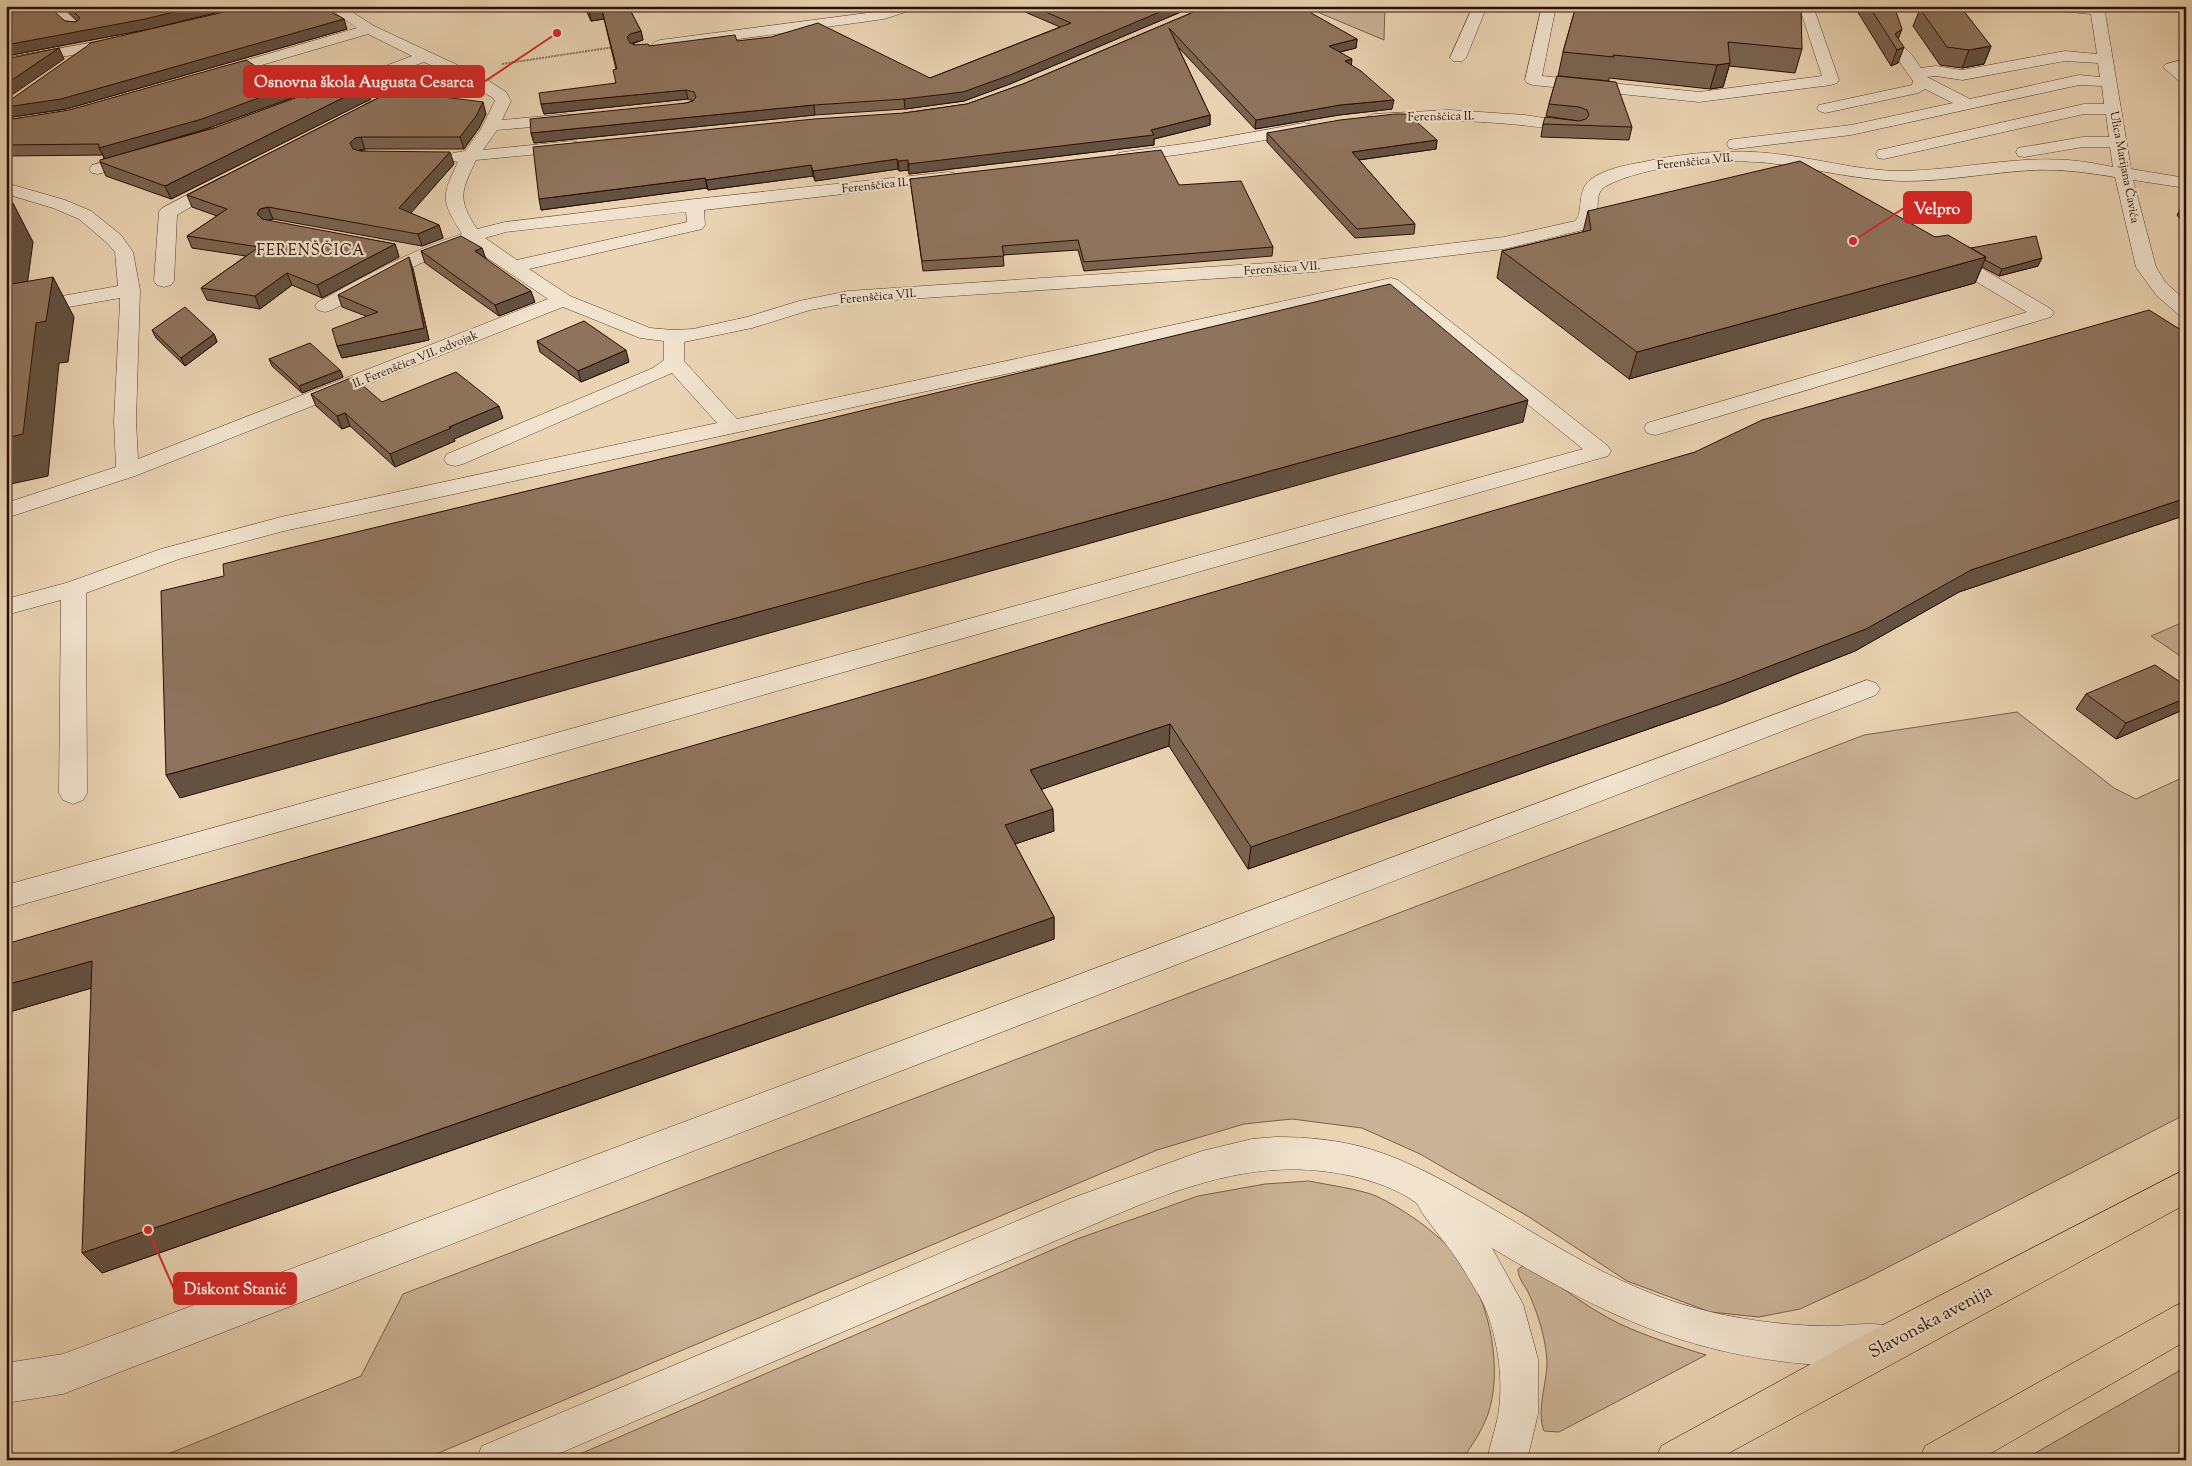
<svg xmlns="http://www.w3.org/2000/svg" width="2192" height="1466" font-family="'Sorts Mill Goudy',serif">
<style>
.green{fill:#c9b295;stroke:#7a5f4a}
.lines{fill:none;stroke-linecap:round;stroke-linejoin:round}
.minor-casing{stroke:#5a3e2d;stroke-width:1}
.major-casing{stroke:#2a0c00;stroke-width:1}
.path{stroke:#2a0c00;stroke-width:2;stroke-dasharray:0.5 1;stroke-linecap:butt}
.minor{fill:#f1e3ce;fill-rule:evenodd}
.major{fill:#ead4b3;fill-rule:evenodd}
.wall{fill:#7a6450;stroke:#2a0c00}
.shaded-wall{fill:#635141;stroke:#2a0c00}
.building{fill:#8e745d;stroke:#2a0c00}
.labels{text-anchor:middle;stroke-width:4.5;stroke-linejoin:round;paint-order:stroke}
.far-street-label{font-size:12px;fill:#2a0c00;stroke:#f1e3ce}
.far-quarter-label{font-size:15px;letter-spacing:1px;fill:#2a0c00;stroke:#f1e3ce}
.near-street-label{font-size:18px;fill:#2a0c00;stroke:#f1e3ce}
.leader{fill:none;stroke:#d62828;stroke-width:2}
.callout-dot{fill:#d62828;stroke:#f1e3ce;stroke-width:2}
.callout{fill:#d62828;stroke:#d62828;stroke-width:2}
.callout-label{font-size:16px;text-anchor:middle;font-weight:bold;fill:#fff}
</style>
<rect width="100%" height="100%" fill="#ead4b3"/>
<filter id="stains"><feTurbulence type="fractalNoise" baseFrequency=".004" numOctaves="4"/><feColorMatrix values="0 0 0 0 .2 0 0 0 0 .09 0 0 0 0 .02 0 0 0 .5 -.17"/></filter>
<radialGradient id="worn" r=".72"><stop offset=".6" stop-color="#630" stop-opacity="0"/><stop offset="1" stop-color="#630" stop-opacity=".3"/></radialGradient>
<!-- green -->
<path class="green" d="M 1303,6 L 1385,6 L 1384,40 Z
M 2186,621 L 2186,660 L 2151,636 Z
M 2017,712 L 2114,788 L 2136,799 L 2186,776 L 2186,1114 L 1867,1278 L 1800,1309 L 1759,1317 L 1710,1312 L 1627,1281 L 1529,1217 L 1420,1154 L 1362,1128 L 1292,1119 L 1244,1124 L 1157,1150 L 422,1460 L 153,1460 L 361,1376 L 403,1294 L 1864,735 Z
M 1309,1181 C 1328,1185 1359,1189 1376,1196 C 1406,1210 1447,1239 1465,1267 C 1490,1305 1503,1370 1488,1414 C 1482,1431 1472,1445 1462,1460 L 566,1460 L 1077,1239 L 1198,1196 L 1265,1184 Z
M 1527,1264 C 1558,1284 1587,1308 1620,1324 C 1648,1337 1677,1346 1706,1355 L 1559,1432 L 1544,1431 C 1536,1410 1547,1384 1547,1362 C 1546,1339 1538,1314 1529,1294 C 1525,1285 1518,1279 1518,1269 Z
M 2186,1367 L 2186,1460 L 2023,1460 Z"/>
<g class="lines">
<defs>
<path id="minor" d="M 44,6 L 60,6 L 83,27 L 81,30 L 71,30 Z
M 326,6 L 343,6 L 374,26 L 483,77 L 506,92 L 511,101 L 502,120 L 567,114 L 573,116 L 575,119 L 573,122 L 567,124 L 497,130 L 483,150 L 571,141 L 577,142 L 579,146 L 577,150 L 571,151 L 476,160 C 461,192 457,198 477,229 L 505,222 L 695,199 L 948,172 L 954,173 L 957,177 L 954,181 L 948,182 L 704,210 L 705,225 L 702,229 L 529,269 L 570,296 L 650,328 L 673,330 L 693,329 L 747,317 L 799,301 L 848,291 L 1314,260 L 1504,237 L 1575,221 C 1584,212 1576,191 1590,180 C 1604,169 1626,165 1643,162 C 1683,153 1727,149 1768,153 C 1813,157 1857,171 1902,171 C 1958,170 2013,156 2068,160 C 2083,161 2098,164 2113,167 L 2110,147 L 2083,147 L 2024,157 L 2018,156 L 2016,152 L 2018,148 L 2024,147 L 2083,137 L 2109,137 L 2106,114 L 2084,114 L 1884,159 L 1878,158 L 1876,154 L 1878,150 L 1884,149 L 2084,104 L 2104,104 L 2102,86 L 2079,85 L 1851,135 L 1735,149 L 1729,148 L 1727,144 L 1729,140 L 1735,139 L 1851,125 L 1953,103 L 1925,89 L 1918,93 L 1825,113 L 1819,111 L 1817,108 L 1819,105 L 1912,85 L 1913,81 L 1891,50 L 1894,47 C 1907,43 1914,59 1921,68 L 1936,66 L 1962,70 L 2065,51 L 2097,54 L 2091,14 L 2049,10 L 2042,6 L 2104,6 L 2131,169 L 2186,178 L 2186,188 L 2133,180 L 2156,267 L 2165,282 L 2186,301 L 2186,317 L 2179,315 L 2156,295 L 2136,267 L 2115,177 C 2089,173 2063,169 2036,170 C 1991,172 1945,182 1900,181 C 1856,180 1813,168 1769,163 C 1724,158 1646,165 1606,186 C 1593,193 1601,210 1595,220 C 1593,224 1590,226 1587,229 L 1504,249 L 1314,272 L 848,303 L 810,310 L 752,328 L 684,342 L 684,361 L 737,419 L 1391,278 L 1398,280 L 1608,446 L 1611,451 L 1608,456 L 6,909 L 6,885 L 1583,449 L 1387,291 L 284,531 L 179,559 L 86,593 L 87,793 L 83,800 L 73,804 L 63,800 L 59,793 L 61,600 L 6,615 L 6,599 L 66,583 L 161,549 L 281,517 L 717,423 L 672,373 L 463,464 L 455,466 L 447,464 L 444,459 L 447,454 L 653,368 L 664,360 L 664,341 L 640,338 L 563,307 L 135,476 L 6,518 L 6,503 L 116,467 L 114,421 L 120,302 L 120,298 L 6,318 L 6,306 L 118,286 L 115,252 L 107,243 L 79,219 L 53,208 L 6,194 L 6,183 L 65,200 L 91,211 L 121,235 L 133,252 L 140,290 L 136,421 L 138,459 L 548,299 L 477,251 L 470,243 L 419,264 L 332,310 L 325,312 L 318,310 L 315,306 L 318,302 C 365,276 411,250 462,234 C 441,200 441,197 458,162 L 453,161 L 450,157 L 453,153 L 465,151 L 481,129 L 495,101 L 493,98 L 461,79 L 378,109 L 366,109 L 364,106 L 366,103 L 448,73 L 424,62 L 322,100 L 310,100 L 308,97 L 310,94 L 412,56 L 368,34 L 214,79 L 209,77 L 206,74 L 209,71 L 357,28 ZM 2065,61 L 2098,63 L 2100,77 L 2079,75 L 1970,99 L 1927,77 L 1936,76 L 1962,80 ZM 686,212 L 687,222 L 517,260 L 485,238 L 506,232 Z
M 895,6 L 917,6 L 915,9 L 884,19 L 660,50 L 655,48 L 652,45 L 655,42 L 660,40 L 882,11 Z
M 1473,6 L 1487,6 L 1466,58 L 1463,61 L 1453,61 L 1450,58 Z
M 1542,6 L 1556,6 L 1542,76 L 1699,92 L 1822,76 L 1799,6 L 1813,6 L 1839,80 L 1837,83 L 1831,85 L 1699,102 L 1533,85 L 1527,83 L 1525,80 Z
M 123,37 L 128,38 L 130,41 L 128,44 L 6,68 L 6,58 Z
M 2186,59 L 2186,69 L 2183,69 L 2186,71 L 2186,84 L 2180,82 L 2163,67 L 2166,64 Z
M 1450,110 L 1525,115 L 1582,124 L 1584,127 L 1582,130 L 1576,132 C 1508,122 1442,117 1374,124 L 1368,122 L 1366,119 L 1368,116 L 1374,114 Z
M 1304,123 L 1310,124 L 1312,128 L 1310,132 L 1197,152 L 1124,162 L 1118,161 L 1115,157 L 1118,153 L 1124,152 L 1197,142 Z
M 138,153 L 144,154 L 147,158 L 144,162 L 98,174 L 92,173 L 89,169 L 92,165 Z
M 222,177 L 228,178 L 231,182 L 228,186 L 177,215 L 174,281 L 171,285 L 164,287 L 157,285 L 154,281 L 159,212 L 162,208 Z
M 1947,250 L 1954,252 L 2051,309 L 2054,313 L 2051,317 L 1663,433 L 1655,435 L 1647,433 L 1644,428 L 1647,423 L 2027,312 L 1940,260 L 1938,256 L 1940,252 Z
M 1867,680 L 1876,683 L 1880,689 L 1876,695 L 63,1394 L 6,1403 L 6,1363 L 63,1354 Z
M 1276,1137 C 1308,1137 1339,1140 1370,1149 C 1412,1162 1450,1184 1488,1206 C 1554,1245 1621,1288 1695,1308 C 1736,1319 1779,1325 1822,1326 C 1842,1327 1864,1322 1883,1325 C 1887,1326 1892,1329 1897,1330 L 1902,1344 L 1897,1358 C 1870,1368 1835,1366 1806,1364 C 1681,1353 1597,1311 1492,1248 L 1523,1304 L 1538,1359 L 1538,1414 L 1527,1460 L 1487,1460 C 1490,1445 1495,1431 1498,1416 C 1504,1382 1498,1343 1487,1312 C 1482,1298 1472,1285 1465,1272 C 1453,1251 1437,1234 1423,1214 C 1420,1210 1419,1205 1415,1202 C 1397,1189 1373,1181 1352,1176 C 1275,1159 1211,1177 1139,1205 L 544,1460 L 476,1460 L 482,1446 L 1067,1200 L 1202,1151 L 1252,1139 Z"/>
<path id="major" d="M 2186,1169 L 2186,1204 L 1716,1460 L 1655,1460 L 1661,1446 L 1873,1330 Z
M 2186,1301 L 2186,1341 L 1979,1460 L 1919,1460 L 1925,1446 L 2173,1307 Z"/>
</defs>
<!-- minor casing -->
<use href="#minor" class="minor-casing"/>
<!-- major casing -->
<use href="#major" class="major-casing"/>
<!-- path -->
<path class="path" d="M 502,64 L 614,47"/>
<!-- minor -->
<use href="#minor" class="minor"/>
<!-- major -->
<use href="#major" class="major"/>
</g>
<!-- wall -->
<path class="wall" d="M 6,6 L 65,21 L 76,22 L 77,21 L 63,6 L 243,6 L 161,26 L 347,29 L 66,109 L 6,118 L 6,103 L 144,30 L 6,56 Z
M 584,6 L 628,6 L 641,31 L 643,40 L 632,44 L 635,45 L 649,46 L 737,41 L 930,78 L 1060,27 L 1018,9 L 1018,6 L 1195,6 L 1010,84 L 964,101 L 905,109 L 815,115 L 534,143 L 531,133 L 686,103 L 693,101 L 688,99 L 544,114 L 541,104 L 616,83 L 616,69 L 604,19 L 591,21 Z
M 1208,6 L 1357,39 L 1356,48 L 1340,52 L 1392,109 L 1339,115 L 1255,129 L 1178,47 L 1210,115 L 1210,125 L 1154,139 L 1154,145 L 909,174 L 909,170 L 899,171 L 898,169 L 815,181 L 813,176 L 708,190 L 707,188 L 541,210 L 904,113 L 967,104 L 1023,84 Z
M 1576,6 L 1802,49 L 1795,73 L 1729,66 L 1723,87 L 1710,89 L 1609,78 L 1609,81 L 1558,76 L 1563,52 Z
M 1854,6 L 1894,6 L 1898,39 L 1898,63 L 1891,66 Z
M 1920,9 L 1991,46 L 1984,64 L 1962,68 L 1940,65 L 1913,26 Z
M 1557,76 L 1632,127 L 1629,140 L 1541,137 L 1543,124 L 1578,121 L 1546,116 L 1549,104 Z
M 288,87 L 292,98 L 206,129 L 138,149 L 214,128 L 307,98 L 371,99 L 171,199 L 106,176 L 100,162 L 104,159 L 103,155 L 6,156 L 6,120 Z
M 384,95 L 486,114 L 479,128 L 464,149 L 365,149 L 358,150 L 454,164 L 410,213 L 439,225 L 443,238 L 422,246 L 273,219 L 267,221 L 395,244 L 399,257 L 322,298 L 292,285 L 260,309 L 207,300 L 201,288 L 246,256 L 192,248 L 187,236 L 217,216 L 192,207 L 187,195 Z
M 1267,133 L 1437,140 L 1436,149 L 1359,160 L 1415,224 L 1414,234 L 1355,238 L 1267,142 Z
M 910,179 L 1179,185 L 1273,247 L 1272,256 L 1084,271 L 1078,250 L 1003,255 L 1004,266 L 923,271 Z
M 2186,199 L 2186,227 L 2177,215 Z
M 1588,211 L 1935,237 L 1971,248 L 2038,266 L 1999,276 L 1982,267 L 1975,283 L 1629,379 L 1497,278 L 1502,251 L 1583,232 Z
M 482,248 L 485,258 L 535,302 L 499,316 L 425,263 L 421,251 Z
M 413,269 L 429,340 L 342,358 L 337,346 L 366,316 L 342,307 L 338,295 Z
M 152,330 L 214,334 L 217,342 L 185,366 L 156,338 Z
M 2186,333 L 2186,515 L 1959,592 L 1855,651 L 1720,704 L 1248,869 L 1169,746 L 1041,789 L 1054,831 L 1015,844 L 1054,917 L 1054,939 L 102,1273 L 91,988 L 6,1013 Z
M 537,341 L 629,362 L 581,382 L 540,352 Z
M 269,359 L 340,370 L 343,377 L 302,393 L 272,366 Z
M 311,394 L 382,402 L 503,418 L 454,439 L 455,441 L 395,467 L 350,426 L 342,429 L 316,406 Z
M 2186,686 L 2185,709 L 2116,739 L 2076,709 L 2086,694 Z"/>
<!-- shaded-wall -->
<path class="shaded-wall" d="M 199,6 L 243,6 L 150,29 L 6,56 L 6,45 Z
M 1174,6 L 1195,6 L 1010,84 L 964,101 L 905,109 L 904,99 Z
M 602,10 L 604,19 L 591,21 L 589,11 Z
M 344,19 L 347,29 L 66,109 L 6,118 L 6,107 Z
M 1902,29 L 1896,45 L 1895,34 Z
M 641,31 L 643,40 L 632,43 L 629,47 L 627,37 L 630,34 Z
M 1357,39 L 1356,48 L 1328,55 L 1329,46 Z
M 1991,46 L 1984,64 L 1962,68 L 1969,50 Z
M 1904,47 L 1898,63 L 1891,66 L 1897,50 Z
M 59,48 L 64,59 L 6,99 L 6,84 Z
M 1352,59 L 1351,69 L 1345,61 Z
M 1730,63 L 1723,87 L 1710,89 L 1717,65 Z
M 367,86 L 371,99 L 171,199 L 165,186 Z
M 288,87 L 292,98 L 206,129 L 105,159 L 99,148 Z
M 686,90 L 688,99 L 544,114 L 541,104 Z
M 1394,100 L 1392,109 L 1339,115 L 1255,129 L 1256,120 L 1340,105 Z
M 483,102 L 486,114 L 479,128 L 464,149 L 460,137 Z
M 814,105 L 815,115 L 534,143 L 531,133 Z
M 1210,115 L 1210,125 L 1154,139 L 1154,145 L 909,174 L 908,164 L 1151,130 Z
M 361,137 L 365,149 L 359,150 L 354,155 L 350,143 L 355,138 Z
M 1437,140 L 1436,149 L 1351,161 L 1352,152 Z
M 450,152 L 454,164 L 404,221 L 399,208 Z
M 897,159 L 898,169 L 815,181 L 813,171 Z
M 908,160 L 909,170 L 899,171 L 898,161 Z
M 811,165 L 813,176 L 708,190 L 706,180 Z
M 705,178 L 707,188 L 541,210 L 539,199 Z
M 13,203 L 33,242 L 25,301 L 6,304 L 6,246 Z
M 268,207 L 273,219 L 266,221 L 262,226 L 257,214 L 260,209 Z
M 439,225 L 443,238 L 422,246 L 418,234 Z
M 395,244 L 399,257 L 322,298 L 317,285 Z
M 482,248 L 486,259 L 475,251 Z
M 409,257 L 413,269 L 429,340 L 342,358 L 337,346 L 424,328 Z
M 1986,257 L 1975,283 L 1629,379 L 1637,352 Z
M 2042,258 L 2038,266 L 1999,276 L 2002,269 Z
M 287,273 L 292,285 L 260,309 L 255,296 Z
M 53,277 L 74,317 L 68,362 L 59,363 L 48,476 L 6,485 L 6,438 L 36,323 Z
M 531,291 L 535,302 L 499,316 L 495,305 Z
M 214,334 L 217,342 L 185,366 L 181,358 Z
M 626,350 L 629,362 L 581,382 L 578,371 Z
M 340,370 L 343,377 L 302,393 L 299,386 Z
M 1528,400 L 1523,422 L 180,798 L 166,775 Z
M 499,406 L 503,418 L 454,439 L 455,441 L 395,467 L 390,454 L 449,427 Z
M 345,413 L 350,426 L 342,429 L 337,416 Z
M 2186,498 L 2186,515 L 1959,592 L 1855,651 L 1720,704 L 1248,869 L 1251,847 L 1971,570 Z
M 2186,698 L 2185,709 L 2116,739 L 2126,723 Z
M 1170,724 L 1169,746 L 1031,793 L 1030,770 Z
M 1053,809 L 1054,831 L 1006,847 L 1005,825 Z
M 1054,917 L 1054,939 L 102,1273 L 82,1253 Z
M 92,961 L 109,983 L 6,1013 L 6,985 Z"/>
<!-- building -->
<path class="building" d="M 6,6 L 48,6 L 65,21 L 76,22 L 80,18 L 68,6 L 199,6 L 145,19 L 6,45 Z
M 250,6 L 320,6 L 344,19 L 61,99 L 6,107 L 6,103 L 87,46 L 90,43 Z
M 587,6 L 628,6 L 641,31 L 630,34 L 627,37 L 630,43 L 635,45 L 648,44 L 649,46 L 735,35 L 737,41 L 771,37 L 818,23 L 930,78 L 1071,23 L 1032,6 L 1174,6 L 1010,75 L 963,92 L 904,99 L 814,105 L 531,133 L 530,119 L 686,103 L 693,101 L 696,97 L 694,92 L 686,90 L 541,104 L 539,93 L 616,83 L 613,70 L 617,69 L 602,10 L 589,11 Z
M 1208,6 L 1299,6 L 1357,39 L 1329,46 L 1352,59 L 1345,61 L 1361,71 L 1394,100 L 1340,105 L 1256,120 L 1169,28 L 1210,115 L 1151,130 L 1154,135 L 908,164 L 908,160 L 898,161 L 897,159 L 813,171 L 811,165 L 706,180 L 705,178 L 539,199 L 533,147 L 814,119 L 904,113 L 967,104 L 1023,84 Z
M 1576,6 L 1801,6 L 1802,49 L 1728,42 L 1730,63 L 1717,65 L 1613,55 L 1614,57 L 1563,52 Z
M 1869,6 L 1894,6 L 1902,29 L 1895,34 L 1904,47 L 1897,50 Z
M 1920,9 L 1963,10 L 1991,46 L 1969,50 L 1947,47 Z
M 59,48 L 6,84 L 6,59 Z
M 246,60 L 288,87 L 202,119 L 99,148 L 99,144 L 6,145 L 6,120 L 69,110 Z
M 1557,76 L 1616,82 L 1632,127 L 1543,124 L 1545,117 L 1579,121 L 1586,119 L 1589,115 L 1587,110 L 1579,107 L 1549,104 Z
M 350,84 L 367,86 L 165,186 L 100,162 L 100,160 L 214,128 L 303,95 L 307,98 Z
M 396,91 L 483,102 L 476,116 L 460,137 L 361,137 L 355,138 L 350,143 L 353,149 L 360,151 L 450,152 L 399,208 L 439,225 L 418,234 L 268,207 L 260,209 L 257,214 L 262,219 L 395,244 L 317,285 L 287,273 L 255,296 L 201,288 L 259,247 L 187,236 L 227,209 L 187,195 L 384,95 Z
M 1395,114 L 1408,114 L 1437,140 L 1352,152 L 1415,224 L 1357,229 L 1267,133 L 1340,120 Z
M 1161,150 L 1179,185 L 1241,181 L 1273,247 L 1084,262 L 1078,240 L 1002,246 L 1004,256 L 922,261 L 910,179 Z
M 1800,161 L 1935,237 L 1948,235 L 1986,257 L 1637,352 L 1502,251 L 1591,230 L 1588,211 Z
M 13,203 L 6,246 L 6,204 Z
M 461,236 L 482,248 L 475,251 L 531,291 L 495,305 L 421,251 Z
M 2036,236 L 2042,258 L 2002,269 L 1985,260 L 1986,257 L 1971,248 Z
M 409,257 L 424,328 L 337,346 L 332,329 L 378,312 L 338,295 Z
M 53,277 L 46,321 L 36,323 L 23,434 L 6,438 L 6,285 Z
M 1390,284 L 1528,400 L 166,775 L 161,591 L 224,576 L 223,564 Z
M 185,307 L 214,334 L 181,358 L 152,330 Z
M 2149,310 L 2186,333 L 2186,498 L 1971,570 L 1866,629 L 1729,682 L 1251,847 L 1170,724 L 1030,770 L 1053,809 L 1005,825 L 1054,917 L 82,1253 L 92,961 L 6,985 L 6,944 L 927,678 L 1100,625 L 1695,452 L 1762,420 Z
M 584,321 L 626,350 L 578,371 L 537,341 Z
M 310,343 L 340,370 L 299,386 L 269,359 Z
M 456,372 L 499,406 L 449,427 L 451,428 L 390,454 L 345,413 L 337,416 L 311,394 L 353,377 L 382,402 Z
M 2155,665 L 2186,686 L 2186,698 L 2126,723 L 2086,694 Z"/>
<g class="labels">
<!-- far-street labels -->
<g class="far-street-label">
<text transform="translate(1441 116) rotate(-1)" y="4">Ferenščica II.</text>
<text transform="translate(1695 161) rotate(-6)" y="4">Ferenščica VII.</text>
<text transform="translate(2125 167) rotate(79)" y="4">Ulica Marijana Čavića</text>
<text transform="translate(875 185) rotate(-6)" y="4">Ferenščica II.</text>
<text transform="translate(1282 268) rotate(-4)" y="4">Ferenščica VII.</text>
<text transform="translate(878 296) rotate(-5)" y="4">Ferenščica VII.</text>
<text transform="translate(415 359) rotate(-22)" y="4">II. Ferenščica VII. odvojak</text>
</g>
<!-- far-quarter labels -->
<g class="far-quarter-label">
<text x="311" y="255">FERENŠČICA</text>
</g>
<!-- near-street labels -->
<g class="near-street-label">
<text transform="translate(1930 1321) rotate(-28)" y="6">Slavonska avenija</text>
</g>
</g>
<!-- callouts -->
<path class="leader" d="M557 33L484 82M1853 241L1904 208M148 1230L174 1289"/>
<g class="callout-dot">
<circle cx="557" cy="33" r="5"/>
<circle cx="1853" cy="241" r="5"/>
<circle cx="148" cy="1230" r="5"/>
</g>
<g class="callout">
<rect x="244" y="66" width="240" height="31" rx="5"/>
<rect x="1904" y="192" width="67" height="31" rx="5"/>
<rect x="174" y="1273" width="122" height="31" rx="5"/>
</g>
<g class="callout-label">
<text x="364" y="87">Osnovna škola Augusta Cesarca</text>
<text x="1937" y="214">Velpro</text>
<text x="235" y="1294">Diskont Stanić</text>
</g>
<!-- margin -->
<rect width="2192" height="1466" fill="none" stroke="#ead4b3" stroke-width="25"/>
<rect x="8" y="8" width="2177" height="1451" fill="none" stroke="#2a0c00" stroke-width="2.5"/>
<rect x="12" y="12" width="2167" height="1441" fill="none" stroke="#2a0c00"/>
<rect width="100%" height="100%" filter="url(#stains)"/>
<rect width="100%" height="100%" fill="url(#worn)"/>
</svg>
